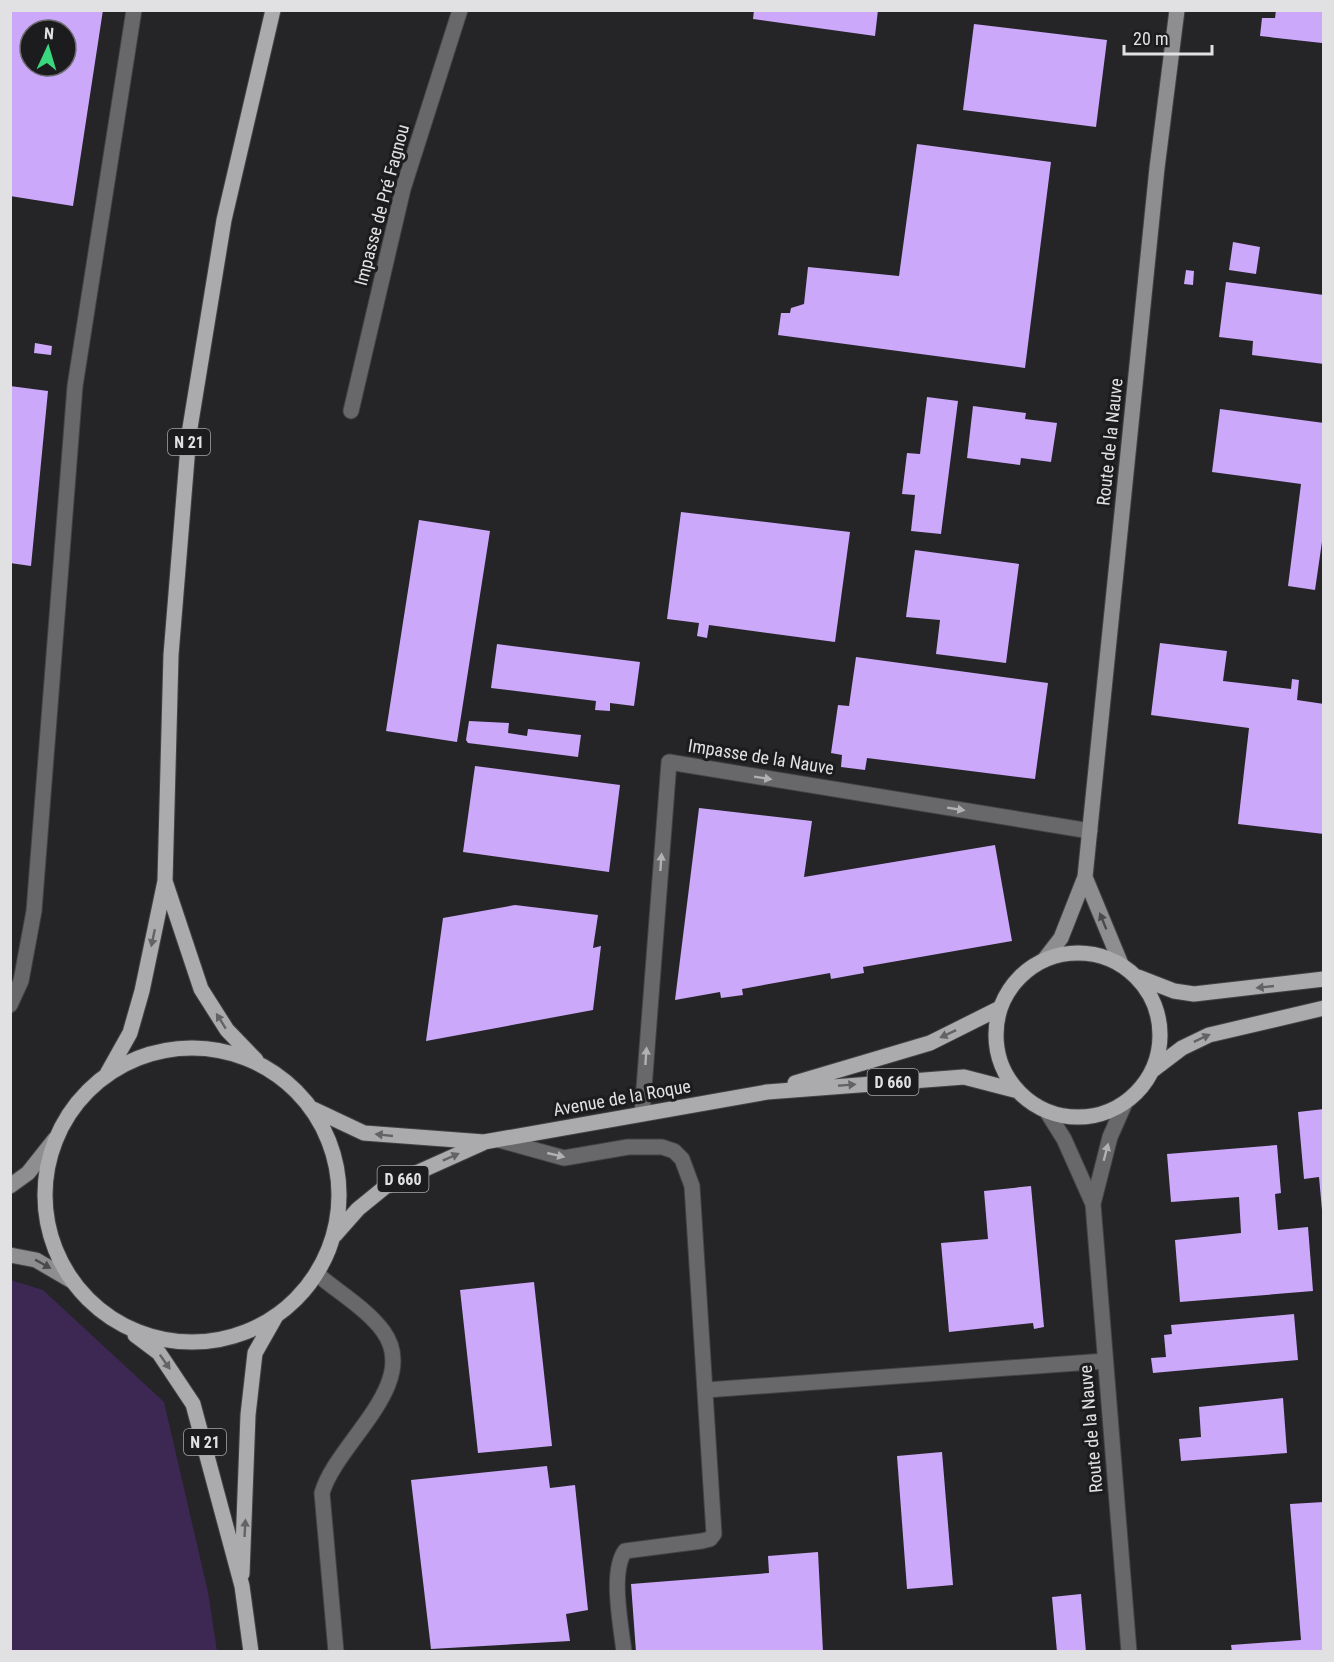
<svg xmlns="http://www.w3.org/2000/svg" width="1334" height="1662" font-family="'Roboto Condensed',sans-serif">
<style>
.green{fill:#3c2853}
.building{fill:#cba8fa;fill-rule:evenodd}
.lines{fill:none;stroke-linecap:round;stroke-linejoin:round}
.lane-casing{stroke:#434245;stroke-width:17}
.street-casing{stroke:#434245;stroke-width:17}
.secondary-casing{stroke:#434245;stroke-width:17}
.primary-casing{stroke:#434245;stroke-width:17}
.lane{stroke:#686769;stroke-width:15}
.street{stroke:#686769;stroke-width:15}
.secondary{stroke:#8e8d8f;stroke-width:15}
.primary{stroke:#abaaad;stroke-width:15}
.oneway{fill:#b1b0b2}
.oneway2{fill:#4a494b}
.oneway3{fill:#646265}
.labels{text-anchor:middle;stroke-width:6;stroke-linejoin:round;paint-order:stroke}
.shield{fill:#1c1b1d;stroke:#a6a5a7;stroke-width:1.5}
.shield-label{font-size:16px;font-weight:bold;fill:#e1e0e2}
.street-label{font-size:18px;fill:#e1e0e2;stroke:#1c1b1d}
</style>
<rect width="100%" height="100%" fill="#252427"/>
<!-- green -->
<path class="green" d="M 11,1280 L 43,1290 L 164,1402 L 208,1592 L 217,1651 L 11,1651 Z"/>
<!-- building -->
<path class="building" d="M 10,10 L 103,10 L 73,206 L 10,196 ZM 30,30 L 66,30 L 66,66 L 30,66 Z
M 754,10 L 878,10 L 875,36 L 753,19 Z
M 1276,10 L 1324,10 L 1322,43 L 1260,36 L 1262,18 L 1275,18 Z
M 974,24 L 1107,40 L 1096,127 L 963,110 Z
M 917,144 L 1051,162 L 1025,368 L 778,335 L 781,313 L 790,313 L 791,308 L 804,304 L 808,267 L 899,276 Z
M 1233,242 L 1260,247 L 1256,274 L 1229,270 Z
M 1186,270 L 1194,271 L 1193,285 L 1184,284 Z
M 1226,282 L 1324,295 L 1324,364 L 1252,355 L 1253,341 L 1219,337 Z
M 35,343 L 52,346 L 51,355 L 34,353 Z
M 10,386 L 48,391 L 31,566 L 10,563 Z
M 927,397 L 958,401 L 941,534 L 911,531 L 915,495 L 902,494 L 907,453 L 920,454 Z
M 973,406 L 1026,413 L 1025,419 L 1057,423 L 1051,462 L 1021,458 L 1020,465 L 967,458 Z
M 1220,409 L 1324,423 L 1324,528 L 1315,590 L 1288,586 L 1301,484 L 1212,472 Z
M 681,512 L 850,532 L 835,642 L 709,625 L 707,638 L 697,636 L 699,623 L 667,619 Z
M 419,520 L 490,531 L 457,742 L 386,731 Z
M 915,550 L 1019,564 L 1006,663 L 936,654 L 940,620 L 906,617 Z
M 1160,643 L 1227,651 L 1223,681 L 1291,689 L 1292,679 L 1299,680 L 1297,700 L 1324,704 L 1324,834 L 1238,824 L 1249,728 L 1151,715 Z
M 497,644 L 640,662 L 634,706 L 610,703 L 610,711 L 595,710 L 596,701 L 491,688 Z
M 856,657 L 1048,683 L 1035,779 L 867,758 L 865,770 L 841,767 L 842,755 L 831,753 L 838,705 L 849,706 Z
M 469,721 L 509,723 L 508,733 L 527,736 L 528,729 L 581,735 L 578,757 L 468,743 L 466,740 Z
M 475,766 L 620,785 L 609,872 L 463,852 Z
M 699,808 L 812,821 L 804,877 L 995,845 L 1012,941 L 863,967 L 864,973 L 831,979 L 830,973 L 742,989 L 743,995 L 721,998 L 720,992 L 675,1000 Z
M 515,905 L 598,915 L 593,948 L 601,946 L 593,1010 L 426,1041 L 443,918 Z
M 1324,1109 L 1324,1210 L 1322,1210 L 1319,1177 L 1304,1179 L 1298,1112 Z
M 1277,1145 L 1281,1193 L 1275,1194 L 1278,1230 L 1308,1227 L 1313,1291 L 1180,1302 L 1175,1240 L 1241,1233 L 1239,1197 L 1171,1202 L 1167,1154 Z
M 1031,1186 L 1044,1327 L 1034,1329 L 1033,1323 L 949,1332 L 941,1243 L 988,1239 L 984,1191 Z
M 534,1282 L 552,1446 L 478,1453 L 460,1290 Z
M 1294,1314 L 1298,1360 L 1153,1373 L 1151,1358 L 1166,1357 L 1164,1335 L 1172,1334 L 1171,1325 Z
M 1283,1398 L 1287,1453 L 1181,1461 L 1179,1439 L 1201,1437 L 1199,1407 Z
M 942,1452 L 953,1585 L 907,1589 L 897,1456 Z
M 547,1466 L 550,1488 L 575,1485 L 588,1610 L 566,1614 L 570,1641 L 431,1649 L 411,1480 Z
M 1324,1502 L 1324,1652 L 1232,1652 L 1231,1645 L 1301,1640 L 1290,1504 Z
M 818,1552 L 823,1652 L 636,1652 L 631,1584 L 769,1573 L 768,1556 Z
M 1081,1594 L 1086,1652 L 1057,1652 L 1052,1597 Z"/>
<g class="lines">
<defs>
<path id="lane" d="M 351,411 L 403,189 L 460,10
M 10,1005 L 21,981 L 34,911 L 75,386 L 134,10
M 642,1114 L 669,762 L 1090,831
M 499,1140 L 564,1158 L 628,1147 L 662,1147 L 674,1151 L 682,1159 L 692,1186 L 714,1534 L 710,1539 L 702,1541 L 625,1551 C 610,1572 621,1625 624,1652
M 706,1390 L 1105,1361"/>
<path id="street" d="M 1125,1103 L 1110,1137 L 1093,1204 L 1129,1652
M 1047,1112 L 1064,1139 L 1093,1204
M 317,1274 C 338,1292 367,1309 383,1331 C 422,1384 336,1443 322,1493 L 336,1652"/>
<path id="secondary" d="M 1085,877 L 1121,964
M 1044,960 L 1061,938 L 1085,877 L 1157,168 L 1177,10
M 10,1186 L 28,1173 L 55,1139
M 10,1255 L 36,1260 L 72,1281"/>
<path id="primary" d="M 165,881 L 201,989 L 227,1030 L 256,1060
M996 1035a82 82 0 1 1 164 0a82 82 0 1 1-164 0Z
M 1138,977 L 1174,991 L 1194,994 L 1324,979
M45 1195a147 147 0 1 1 294 0a147 147 0 1 1-294 0Z
M 1153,1070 L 1182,1048 L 1209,1035 L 1324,1008
M 107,1074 L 130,1033 L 142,991 L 165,881 L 171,655 L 189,434 L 224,220 L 273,10
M 795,1083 L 930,1043 L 1000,1008
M 313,1109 L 364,1133 L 484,1142 L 767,1092 L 964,1077 L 1018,1091
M 335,1235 L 358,1209 L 385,1187 L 483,1143
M 135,1335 L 159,1353 L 193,1404 L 242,1586 L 251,1652
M 242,1574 L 248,1415 L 255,1353 L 276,1316"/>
</defs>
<!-- lane casing -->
<use href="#lane" class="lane-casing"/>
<!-- street casing -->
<use href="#street" class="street-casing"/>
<!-- secondary casing -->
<use href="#secondary" class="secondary-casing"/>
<!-- primary casing -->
<use href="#primary" class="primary-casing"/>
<!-- lane -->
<use href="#lane" class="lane"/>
<!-- street -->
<use href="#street" class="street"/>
<!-- secondary -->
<use href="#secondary" class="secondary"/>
<!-- primary -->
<use href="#primary" class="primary"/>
</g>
<!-- one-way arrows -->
<defs><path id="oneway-solid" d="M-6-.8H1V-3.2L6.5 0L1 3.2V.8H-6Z" transform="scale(1.5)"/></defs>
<g class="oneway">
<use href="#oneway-solid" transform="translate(763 778) rotate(9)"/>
<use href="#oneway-solid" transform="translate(956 809) rotate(9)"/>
<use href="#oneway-solid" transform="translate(661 862) rotate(-86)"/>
<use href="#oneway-solid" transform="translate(646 1056) rotate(-86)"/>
<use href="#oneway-solid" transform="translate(1106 1152) rotate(-75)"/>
<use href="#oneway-solid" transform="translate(556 1155) rotate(13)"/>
</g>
<g class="oneway2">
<use href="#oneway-solid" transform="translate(1103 921) rotate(-112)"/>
<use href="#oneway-solid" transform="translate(43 1264) rotate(29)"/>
</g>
<g class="oneway3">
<use href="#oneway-solid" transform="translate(153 938) rotate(102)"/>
<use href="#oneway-solid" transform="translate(1265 987) rotate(174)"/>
<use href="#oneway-solid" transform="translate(221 1021) rotate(-122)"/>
<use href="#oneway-solid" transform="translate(948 1034) rotate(155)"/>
<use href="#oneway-solid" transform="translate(1202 1038) rotate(-25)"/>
<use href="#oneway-solid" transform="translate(847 1085) rotate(-5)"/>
<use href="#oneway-solid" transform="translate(384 1135) rotate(-174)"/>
<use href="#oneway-solid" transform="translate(451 1157) rotate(-24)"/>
<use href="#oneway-solid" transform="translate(165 1362) rotate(55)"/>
<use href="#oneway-solid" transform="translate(245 1528) rotate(-87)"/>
</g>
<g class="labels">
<!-- shield labels -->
<g class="shield">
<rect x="168" y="429" width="42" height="26" rx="4.5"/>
<rect x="867.5" y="1069" width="51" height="26" rx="4.5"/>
<rect x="377.5" y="1166" width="51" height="26" rx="4.5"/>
<rect x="184" y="1429" width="42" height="26" rx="4.5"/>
</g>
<g class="shield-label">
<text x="189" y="448">N 21</text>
<text x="893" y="1088">D 660</text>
<text x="403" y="1185">D 660</text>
<text x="205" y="1448">N 21</text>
</g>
<!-- street labels -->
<g class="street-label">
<text transform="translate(382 205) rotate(-75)" y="6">Impasse de Pré Fagnou</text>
<text transform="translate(1110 442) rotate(-84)" y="6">Route de la Nauve</text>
<text transform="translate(761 757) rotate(9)" y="6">Impasse de la Nauve</text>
<text transform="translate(622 1098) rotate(-10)" y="6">Avenue de la Roque</text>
<text transform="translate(1091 1429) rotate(-95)" y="6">Route de la Nauve</text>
</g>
</g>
<!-- border -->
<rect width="1334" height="1662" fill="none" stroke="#e1e0e2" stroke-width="24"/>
<!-- north arrow -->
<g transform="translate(48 48) rotate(4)"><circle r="28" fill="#1c1b1d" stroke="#6b6a6c" stroke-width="1.5"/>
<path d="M0-4.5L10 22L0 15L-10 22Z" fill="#3bd77f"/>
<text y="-9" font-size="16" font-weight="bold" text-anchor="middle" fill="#e1e0e2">N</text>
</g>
<!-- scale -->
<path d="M1124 45v9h88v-9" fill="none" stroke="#e1e0e2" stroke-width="3"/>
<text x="1133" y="45" font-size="18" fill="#e1e0e2" stroke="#1c1b1d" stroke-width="4.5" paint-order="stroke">20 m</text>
</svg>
